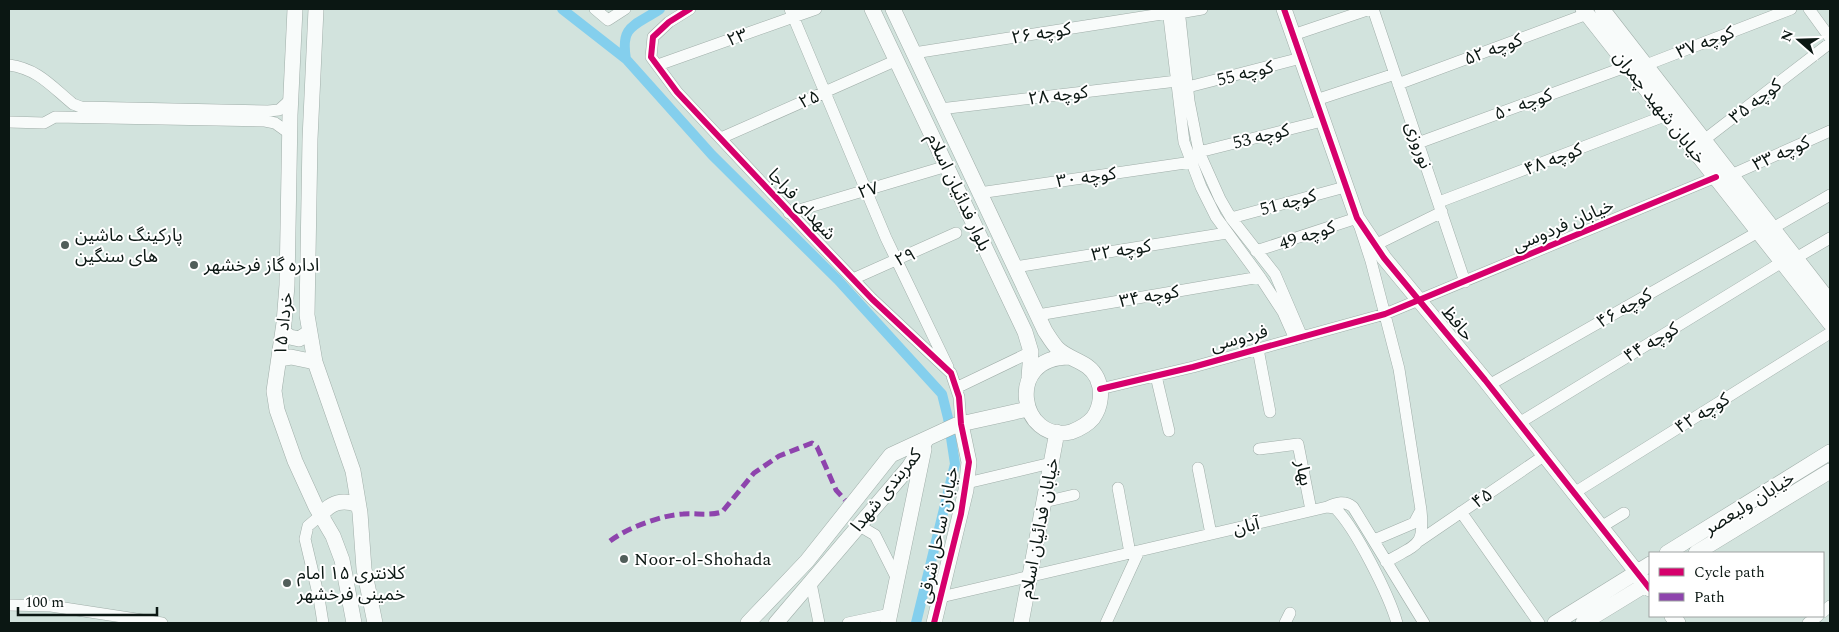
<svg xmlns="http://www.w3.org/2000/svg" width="1839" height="632" font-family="Spectral,'Noto Sans Arabic',serif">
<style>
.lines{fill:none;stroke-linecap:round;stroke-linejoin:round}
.canal{stroke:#84cfed;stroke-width:10}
.street-casing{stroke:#a0aea9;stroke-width:12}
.secondary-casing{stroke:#a0aea9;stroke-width:16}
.street{stroke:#f8fbfa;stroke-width:11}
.secondary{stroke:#f8fbfa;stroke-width:15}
.quiet{stroke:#8e44ad;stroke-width:5;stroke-dasharray:10 5;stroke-linecap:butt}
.cycleway-casing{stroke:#fff;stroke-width:9}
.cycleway{stroke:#d6006c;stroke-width:6}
.poi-dot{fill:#515e5a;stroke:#fff;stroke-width:2}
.labels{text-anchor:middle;stroke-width:4;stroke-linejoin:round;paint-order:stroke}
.street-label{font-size:18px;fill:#0b1713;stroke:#fff}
.poi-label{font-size:18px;fill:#0b1713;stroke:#fff;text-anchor:start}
</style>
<rect width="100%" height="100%" fill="#d2e3dd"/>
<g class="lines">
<!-- canal -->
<path class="canal" d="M 562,9 L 626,59
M 660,9 C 635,26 620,25 626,59 L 712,155 L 838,280 L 942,394 L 948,418 L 955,464 L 916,623"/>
<defs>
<path id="street" d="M 595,9 L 608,20 L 625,9
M 690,9 L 669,22 L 653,37 L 651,57 L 677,92 L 810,234 L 872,299 L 951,373 L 959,397 L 961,424
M 790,9 L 886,238 L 948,367
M 1168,9 L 1184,142 L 1201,187 L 1216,217 L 1260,277 L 1283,312 L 1295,339
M 1179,9 L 1189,101 L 1199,152 L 1220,199 L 1231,218 L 1275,274 L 1302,337
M 1373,9 L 1465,282
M 1809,9 L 1830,38
M 1179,13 L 1202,9
M 1293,35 L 1370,9
M 914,53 L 1168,13
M 9,65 C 38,69 51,86 73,104 L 81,107 L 268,111 L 279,110 L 290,100
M 658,65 L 816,9
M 1646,65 L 1791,9
M 1398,84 L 1587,14
M 1188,87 L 1301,58
M 1316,100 L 1395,74
M 940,109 L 1177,81
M 9,122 L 44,123 L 55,117 L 265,121 L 275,123 L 289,133
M 721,138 L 897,60
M 1704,140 L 1830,43
M 1418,143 L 1628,66
M 1199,152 L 1322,121
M 1731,175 L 1830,131
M 979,193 L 1192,162
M 1439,202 L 1667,115
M 789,213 L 947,166
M 1231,218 L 1345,187
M 1773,228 L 1830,195
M 1375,245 L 1442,212
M 1256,251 L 1357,218 L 1371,261 L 1399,369 L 1421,510 L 1414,523 L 1374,540
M 1796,258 L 1830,238
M 1015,267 L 1227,233
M 853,279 L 956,233
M 1038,315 L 1260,277
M 1258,349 L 1270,412
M 1156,376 L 1169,431
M 1489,385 L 1758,232
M 956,388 L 1031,352
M 1100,389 L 1193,367 L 1385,314 L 1716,177
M 1519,423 L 1782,262
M 1259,449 L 1298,444 L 1311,510
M 1198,468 L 1211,534
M 967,483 L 1051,463
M 1118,488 L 1130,553
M 1574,493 L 1830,333
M 1044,502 L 1074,495
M 1327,507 C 1337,503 1344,500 1353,507 L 1424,623
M 1461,512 L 1539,623
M 321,515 L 308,526 L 305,539 L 319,598 L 323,623
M 858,525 L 875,535 L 897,579
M 1601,527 L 1624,513
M 1419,541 L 1545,455
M 1386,562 C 1416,544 1425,548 1421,510
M 811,583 L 819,623
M 941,597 L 1327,507 L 1335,508 C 1355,527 1389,595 1397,623
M 9,605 L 51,606 L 162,623
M 1823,612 L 1830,606
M 848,623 L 890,614
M 1106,623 L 1139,551
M 1285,623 L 1290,613
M 1808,623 L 1818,616"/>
<path id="secondary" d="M 295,9 L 290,115 L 287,285 L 284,323 L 274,391 L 277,410 L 295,461 L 316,507 L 333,536 L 342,560 L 354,623
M 316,9 L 310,139 L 307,315 L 315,362 L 353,471 L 360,513 L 364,569 L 375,623
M 872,9 L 1025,332 L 1031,352 L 1029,377
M 893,9 L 1045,331 C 1049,337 1053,344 1058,349 C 1071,361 1089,361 1097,378 C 1103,391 1101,407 1093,418 C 1087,425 1079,429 1071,432 C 1020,444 1004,357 1069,357
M 1284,9 L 1357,218 L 1384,258 L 1485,380 L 1650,589
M 1583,9 L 1830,323
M 1602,9 L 1830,302
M 283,332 L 290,337 L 299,339 L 310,332
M 279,359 L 291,357 L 315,362
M 321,515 C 331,502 343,499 358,505
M 1667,553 L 1830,452
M 1696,553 L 1830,471
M 1672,616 L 1678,623
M 748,623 L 807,561 L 891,455 L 956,425 L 1028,409
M 776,623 L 909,467 L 926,440
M 888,623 L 924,449
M 934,623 L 966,490 L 969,462 L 961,424
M 1021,623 L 1057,432
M 1555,623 L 1650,564
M 1583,623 L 1650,582"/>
</defs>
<!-- street casing -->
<use href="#street" class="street-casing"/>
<!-- secondary casing -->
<use href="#secondary" class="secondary-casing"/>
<!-- street -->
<use href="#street" class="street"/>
<!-- secondary -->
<use href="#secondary" class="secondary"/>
<!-- quiet -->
<path class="quiet" d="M 610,541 C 627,528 662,515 683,514 C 697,513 709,516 722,512 L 754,473 L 779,456 L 812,443 L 817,447 L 836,490 L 845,500"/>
<defs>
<path id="cycleway" d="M 690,9 L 669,22 L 653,37 L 651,57 L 677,92 L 810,234 L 872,299 L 951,373 L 959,397 L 961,424 L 969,462 L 961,514 L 934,623
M 1284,9 L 1357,218 L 1384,258 L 1485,380 L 1650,589
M 1100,389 L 1193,367 L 1385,314 L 1716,177"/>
</defs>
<!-- cycleway casing -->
<use href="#cycleway" class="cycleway-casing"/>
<!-- cycleway -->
<use href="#cycleway" class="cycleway"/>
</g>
<!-- markers -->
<g class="poi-dot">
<circle cx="65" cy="245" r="5"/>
<circle cx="194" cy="265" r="5"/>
<circle cx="624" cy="559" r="5"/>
<circle cx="287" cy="583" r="5"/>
</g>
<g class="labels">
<!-- street labels -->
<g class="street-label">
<text transform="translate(1041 33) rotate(-9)" y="6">کوچه ۲۶</text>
<text transform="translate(737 37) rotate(-20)" y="6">۲۳</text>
<text transform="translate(1705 42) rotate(-21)" y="6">کوچه ۳۷</text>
<text transform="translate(1493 49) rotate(-20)" y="6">کوچه ۵۲</text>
<text transform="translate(1245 73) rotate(-14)" y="6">کوچه 55</text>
<text transform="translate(1058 95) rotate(-7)" y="6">کوچه ۲۸</text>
<text transform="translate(809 99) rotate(-24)" y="6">۲۵</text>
<text transform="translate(1755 101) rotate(-38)" y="6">کوچه ۳۵</text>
<text transform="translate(1523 104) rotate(-20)" y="6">کوچه ۵۰</text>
<text transform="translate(1660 107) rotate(52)" y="6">خیابان شهید چمران</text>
<text transform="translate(1261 136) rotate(-14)" y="6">کوچه 53</text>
<text transform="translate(1419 145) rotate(71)" y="6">نوروزی</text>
<text transform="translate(1781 153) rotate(-24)" y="6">کوچه ۳۳</text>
<text transform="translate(1553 159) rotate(-21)" y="6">کوچه ۴۸</text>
<text transform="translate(1086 177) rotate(-8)" y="6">کوچه ۳۰</text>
<text transform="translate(868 190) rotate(-17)" y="6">۲۷</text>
<text transform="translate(959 192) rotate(65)" y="6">بلوار فدائیان اسلام</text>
<text transform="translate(1288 202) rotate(-15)" y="6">کوچه 51</text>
<text transform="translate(802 204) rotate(47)" y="6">شهدای فراجا</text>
<text transform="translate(1563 225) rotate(-23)" y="6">خیابان فردوسی</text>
<text transform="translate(1307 235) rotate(-18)" y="6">کوچه 49</text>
<text transform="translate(1121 250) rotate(-9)" y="6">کوچه ۳۲</text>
<text transform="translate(905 257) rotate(-24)" y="6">۲۹</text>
<text transform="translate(1149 296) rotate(-10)" y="6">کوچه ۳۴</text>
<text transform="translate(1624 308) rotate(-30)" y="6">کوچه ۴۶</text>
<text transform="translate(1458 323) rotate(51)" y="6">حافظ</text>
<text transform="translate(283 324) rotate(-84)" y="6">۱۵ خرداد</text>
<text transform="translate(1239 338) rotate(-15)" y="6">فردوسی</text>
<text transform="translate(1651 342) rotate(-31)" y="6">کوچه ۴۴</text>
<text transform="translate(1702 413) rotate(-32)" y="6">کوچه ۴۲</text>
<text transform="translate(1304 473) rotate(79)" y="6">بهار</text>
<text transform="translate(886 490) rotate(-51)" y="6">کمربندی شهدا</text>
<text transform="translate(1482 498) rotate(-34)" y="6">۴۵</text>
<text transform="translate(1749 503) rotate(-32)" y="6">خیابان ولیعصر</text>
<text transform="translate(1246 526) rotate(-13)" y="6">آبان</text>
<text transform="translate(1039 528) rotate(-79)" y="6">خیابان فدائیان اسلام</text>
<text transform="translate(938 535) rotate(-78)" y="6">خیابان ساحل شرقی</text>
</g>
<!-- poi labels -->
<g class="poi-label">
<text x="75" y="241">پارکینگ ماشین<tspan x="75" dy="21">های سنگین</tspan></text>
<text x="204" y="271">اداره گاز فرخشهر</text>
<text x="634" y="565">Noor-ol-Shohada</text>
<text x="297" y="579">کلانتری ۱۵ امام<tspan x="297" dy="21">خمینی فرخشهر</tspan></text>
</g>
</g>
<!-- border -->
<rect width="1839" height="632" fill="none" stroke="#0b1713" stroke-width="20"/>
<!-- legend -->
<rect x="1649" y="552" width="175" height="65" fill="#ffffff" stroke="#9da2a1"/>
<rect x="1659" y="568" width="25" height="8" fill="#d6006c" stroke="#9da2a1"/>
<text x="1694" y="577" font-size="15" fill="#0b1713">Cycle path</text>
<rect x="1659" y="593" width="25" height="8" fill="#8e44ad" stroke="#9da2a1"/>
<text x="1694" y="602" font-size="15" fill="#0b1713">Path</text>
<!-- north arrow -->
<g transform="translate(1799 40) rotate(290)" stroke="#ffffff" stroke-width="4" paint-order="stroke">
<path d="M0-4L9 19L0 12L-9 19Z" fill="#0b1713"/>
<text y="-8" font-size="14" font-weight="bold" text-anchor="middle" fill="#0b1713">N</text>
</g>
<!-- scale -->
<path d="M18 607v8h139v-8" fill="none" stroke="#0b1713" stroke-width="2.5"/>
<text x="25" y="607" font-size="15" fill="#0b1713" stroke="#ffffff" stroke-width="4" paint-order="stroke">100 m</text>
</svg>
